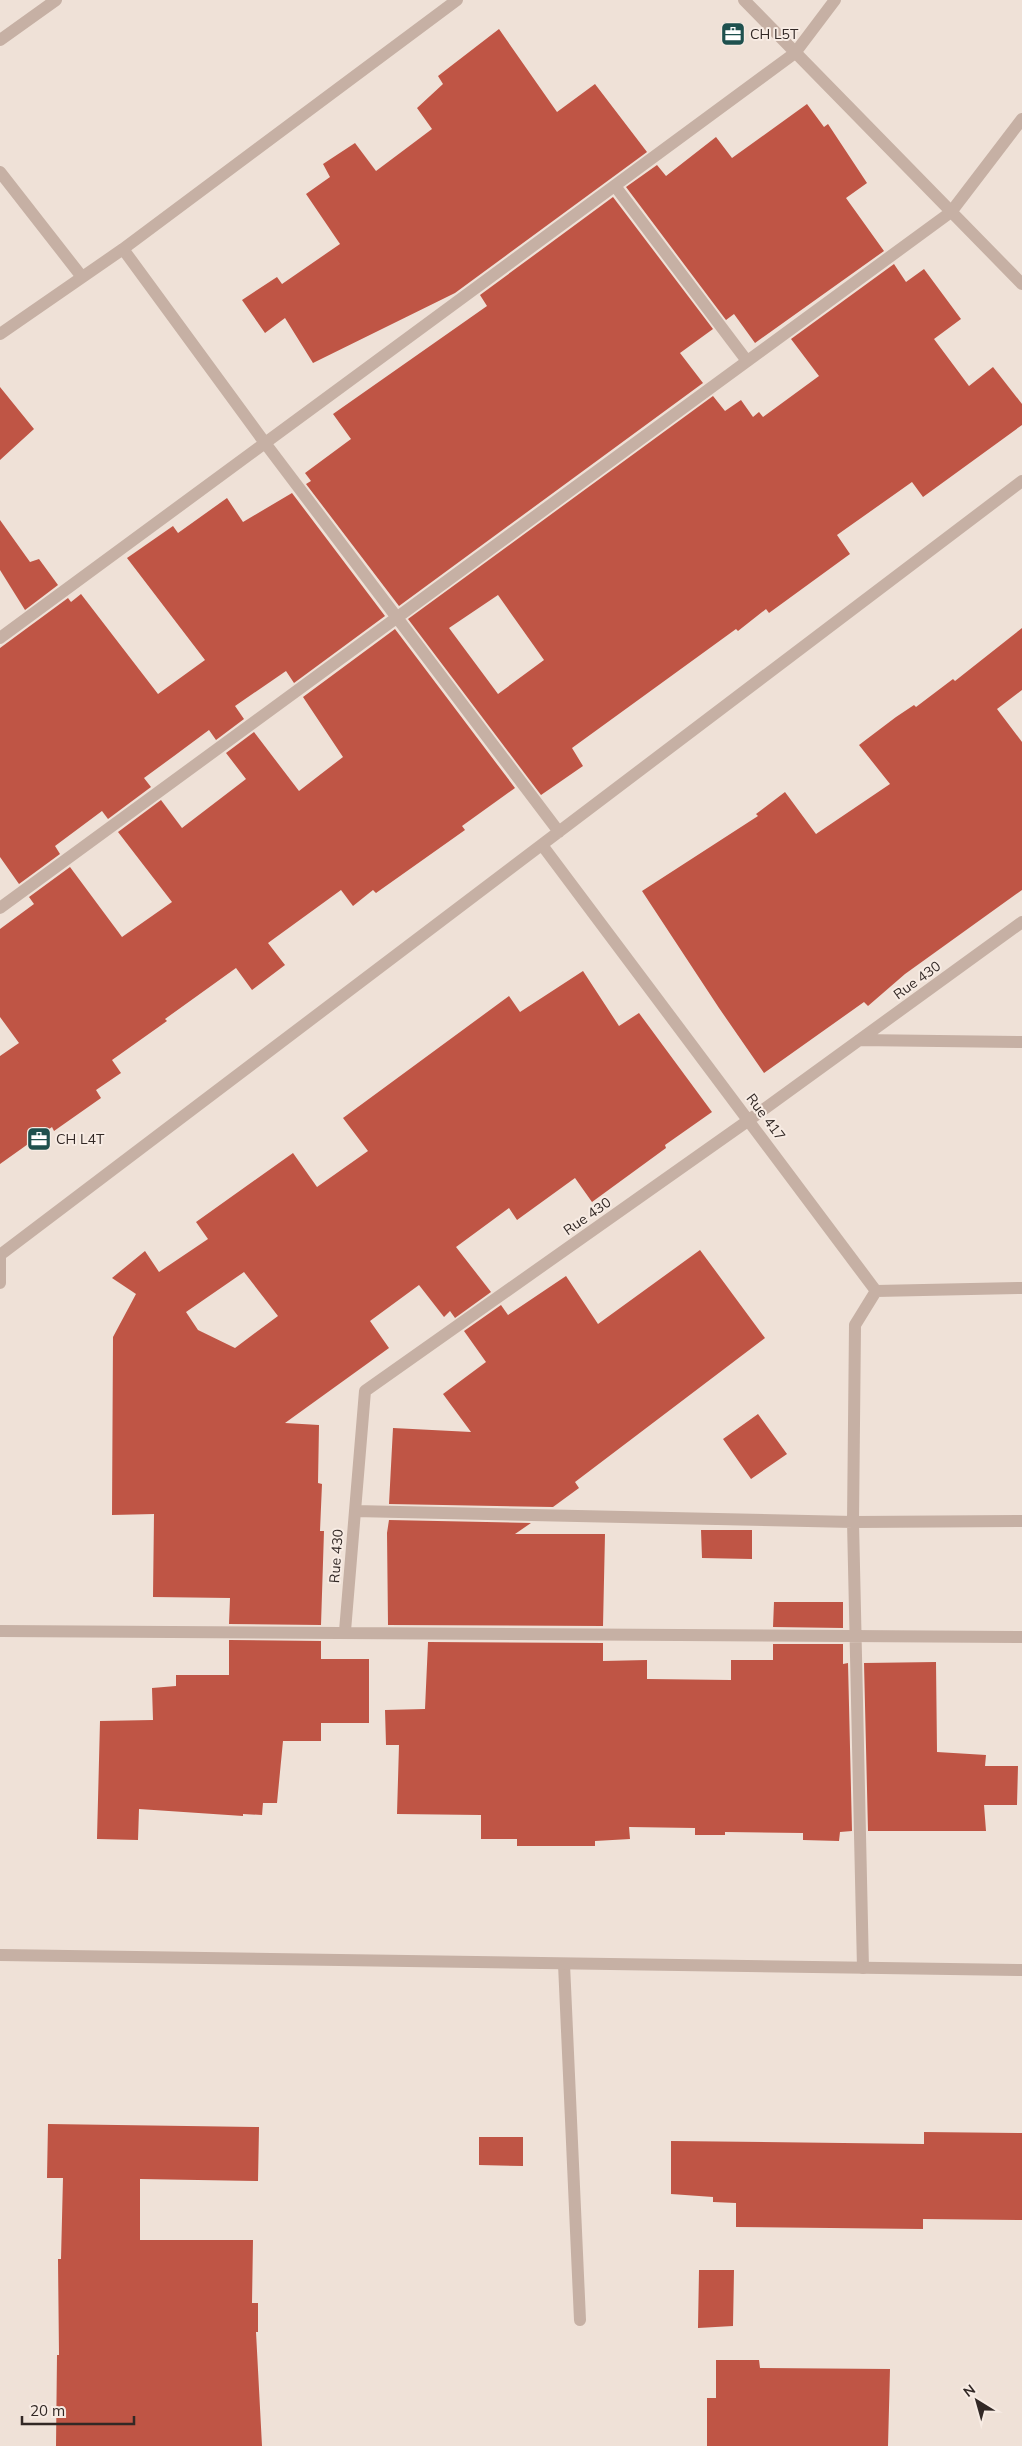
<svg xmlns="http://www.w3.org/2000/svg" width="1022" height="2446" font-family="Mulish,sans-serif">
<style>
.building{fill:#bf5545;fill-rule:evenodd}
.lines{fill:none;stroke-linecap:round;stroke-linejoin:round}
.service{stroke:#c6b0a4;stroke-width:12}
.minor{stroke:#c6b0a4;stroke-width:12}
.tertiary{stroke:#c6b0a4;stroke-width:12}
.labels{text-anchor:middle;stroke-width:4;stroke-linejoin:round;paint-order:stroke}
.poi-label{font-size:14px;fill:#322825;stroke:#f7ebe3;text-anchor:start}
.street-label{font-size:14px;fill:#322825;stroke:#f7ebe3}
</style>
<rect width="100%" height="100%" fill="#efe1d7"/>
<!-- building -->
<path class="building" d="M 499,29 L 557,112 L 595,84 L 647,152 L 455,293 L 313,363 L 285,318 L 265,333 L 242,300 L 277,277 L 282,284 L 340,244 L 306,194 L 330,177 L 323,164 L 355,143 L 376,171 L 432,129 L 417,108 L 443,84 L 438,76 Z
M 807,104 L 824,127 L 828,124 L 867,183 L 846,198 L 884,251 L 755,343 L 734,314 L 726,320 L 626,187 L 657,165 L 666,176 L 716,137 L 732,158 Z
M 613,197 L 713,329 L 680,353 L 703,383 L 399,606 L 306,484 L 311,481 L 305,473 L 351,439 L 333,414 L 487,306 L 480,295 Z
M 894,264 L 906,282 L 924,269 L 961,319 L 934,339 L 969,386 L 993,367 L 1022,404 L 1022,425 L 923,497 L 912,482 L 837,535 L 850,554 L 769,613 L 766,609 L 738,631 L 736,629 L 572,748 L 583,766 L 541,795 L 408,619 L 713,396 L 725,411 L 741,400 L 753,417 L 759,412 L 763,417 L 819,376 L 791,339 ZM 498,595 L 544,660 L 498,694 L 449,628 Z
M 0,387 L 34,429 L 0,460 Z
M 292,493 L 385,616 L 294,683 L 286,671 L 235,706 L 244,719 L 216,740 L 209,730 L 174,756 L 144,778 L 151,787 L 108,819 L 102,811 L 55,846 L 60,854 L 19,884 L 0,857 L 0,648 L 68,598 L 71,602 L 81,594 L 158,694 L 205,660 L 127,558 L 173,526 L 178,533 L 227,498 L 243,522 Z
M 0,520 L 30,562 L 39,559 L 58,585 L 25,610 L 0,570 Z
M 1022,628 L 1022,690 L 997,709 L 1022,742 L 1022,890 L 905,974 L 868,1006 L 864,1002 L 764,1073 L 719,1008 L 642,891 L 758,816 L 756,814 L 785,792 L 816,834 L 890,784 L 859,745 L 896,717 L 914,705 L 916,707 L 953,679 L 955,681 Z
M 395,629 L 515,788 L 462,826 L 465,830 L 376,893 L 373,890 L 353,906 L 341,890 L 268,943 L 285,965 L 252,990 L 236,968 L 165,1019 L 167,1021 L 112,1060 L 121,1073 L 96,1090 L 101,1098 L 54,1131 L 52,1127 L 0,1164 L 0,1056 L 19,1043 L 0,1017 L 0,929 L 34,904 L 29,897 L 70,867 L 122,937 L 172,902 L 118,832 L 161,800 L 182,828 L 246,779 L 226,753 L 254,732 L 299,791 L 343,757 L 303,697 Z
M 583,971 L 619,1026 L 639,1013 L 712,1112 L 665,1145 L 666,1148 L 592,1202 L 575,1178 L 517,1220 L 509,1208 L 456,1247 L 491,1292 L 455,1318 L 450,1311 L 444,1317 L 419,1285 L 370,1321 L 389,1348 L 285,1423 L 319,1425 L 318,1483 L 322,1484 L 320,1531 L 324,1531 L 321,1625 L 229,1624 L 230,1598 L 153,1597 L 154,1514 L 112,1515 L 113,1337 L 136,1294 L 112,1278 L 145,1251 L 159,1272 L 208,1239 L 196,1222 L 293,1153 L 317,1187 L 368,1151 L 343,1118 L 509,996 L 520,1012 ZM 244,1272 L 278,1316 L 235,1348 L 198,1330 L 186,1312 Z
M 700,1250 L 765,1338 L 575,1482 L 579,1488 L 553,1507 L 389,1504 L 393,1428 L 471,1432 L 443,1394 L 486,1362 L 464,1331 L 501,1305 L 508,1315 L 566,1276 L 598,1324 Z
M 758,1414 L 787,1454 L 751,1479 L 723,1439 Z
M 389,1520 L 531,1523 L 515,1534 L 605,1534 L 603,1626 L 388,1625 L 387,1533 Z
M 701,1530 L 752,1530 L 752,1559 L 702,1558 Z
M 774,1602 L 843,1602 L 843,1628 L 773,1627 Z
M 229,1640 L 321,1641 L 321,1659 L 369,1659 L 369,1723 L 321,1723 L 321,1741 L 283,1741 L 277,1803 L 263,1803 L 262,1815 L 243,1814 L 243,1816 L 139,1809 L 138,1840 L 97,1839 L 100,1721 L 153,1720 L 152,1688 L 176,1686 L 176,1675 L 229,1675 Z
M 428,1642 L 603,1643 L 603,1661 L 647,1660 L 647,1679 L 731,1680 L 731,1660 L 773,1660 L 773,1644 L 843,1644 L 843,1664 L 848,1663 L 852,1831 L 840,1832 L 839,1841 L 803,1840 L 803,1833 L 725,1832 L 725,1835 L 695,1835 L 695,1828 L 629,1827 L 630,1839 L 595,1841 L 595,1846 L 517,1846 L 517,1839 L 481,1839 L 481,1815 L 397,1814 L 399,1745 L 386,1745 L 385,1710 L 425,1709 Z
M 936,1662 L 937,1752 L 986,1755 L 985,1766 L 1018,1766 L 1017,1805 L 984,1805 L 986,1831 L 868,1831 L 864,1663 Z
M 48,2124 L 259,2127 L 258,2181 L 140,2179 L 140,2240 L 253,2240 L 252,2303 L 258,2303 L 258,2332 L 256,2332 L 262,2446 L 56,2446 L 57,2355 L 59,2355 L 58,2259 L 61,2259 L 63,2178 L 47,2178 Z
M 924,2132 L 1022,2133 L 1022,2220 L 923,2219 L 923,2229 L 736,2227 L 736,2203 L 713,2202 L 713,2197 L 671,2194 L 671,2141 L 924,2144 Z
M 479,2137 L 523,2137 L 523,2166 L 479,2165 Z
M 699,2270 L 734,2270 L 733,2326 L 698,2328 Z
M 716,2360 L 759,2360 L 760,2368 L 890,2369 L 888,2446 L 707,2446 L 707,2398 L 716,2398 Z"/>
<g class="lines">
<!-- service -->
<path class="service" d="M 564,1964 L 580,2320"/>
<!-- minor -->
<path class="minor" d="M 744,0 L 1022,284
M 0,40 L 56,0
M 0,172 L 82,277
M 615,186 L 747,361
M 123,249 L 265,443 L 559,832
M 0,334 L 123,249 L 457,0
M 0,638 L 795,53 L 835,0
M 542,845 L 876,1291 L 1022,1288
M 0,908 L 951,212 L 1022,119
M 859,1040 L 1022,1042
M 0,1255 L 1022,481
M 0,1255 L 0,1283
M 355,1511 L 853,1522 L 1022,1521
M 0,1631 L 1022,1637
M 345,1631 L 365,1391 L 749,1120 L 1022,922
M 863,1968 L 853,1522 L 855,1325 L 876,1291"/>
<!-- tertiary -->
<path class="tertiary" d="M 0,1955 L 1022,1970"/>
</g>
<!-- icons -->
<defs>
<symbol id="office-square" viewBox="-11 -11 22 22"><rect x="-9" y="-9" width="18" height="18" rx="4" fill="#1e504e" stroke="#f7ebe3"/><path d="M-6-3h4V-5.5h4V-3h4V5H-6ZM-1-4.5V-3h2v-1.5ZM-6 0V1H6V0Z" fill="#fff"/></symbol>
</defs>
<g fill-rule="evenodd">
<use href="#office-square" x="719" y="20" width="28" height="28"/>
<use href="#office-square" x="25" y="1125" width="28" height="28"/>
</g>
<g class="labels">
<!-- poi labels -->
<g class="poi-label">
<text x="750" y="39">CH L5T</text>
<text x="56" y="1144">CH L4T</text>
</g>
<!-- street labels -->
<g class="street-label">
<text transform="translate(917 980) rotate(-36)" y="5">Rue 430</text>
<text transform="translate(766 1117) rotate(53)" y="5">Rue 417</text>
<text transform="translate(587 1216) rotate(-35)" y="5">Rue 430</text>
<text transform="translate(336 1556) rotate(-86)" y="5">Rue 430</text>
</g>
</g>
<!-- north arrow -->
<g transform="translate(977 2401) rotate(323)" stroke="#f7ebe3" stroke-width="4" paint-order="stroke">
<path d="M0-4L9 19L0 12L-9 19Z" fill="#322825"/>
<text y="-8" font-size="14" font-weight="bold" text-anchor="middle" fill="#322825">N</text>
</g>
<!-- scale -->
<path d="M22 2416v8h112v-8" fill="none" stroke="#322825" stroke-width="2.5"/>
<text x="30" y="2416" font-size="15" fill="#322825" stroke="#f7ebe3" stroke-width="4" paint-order="stroke">20 m</text>
</svg>
